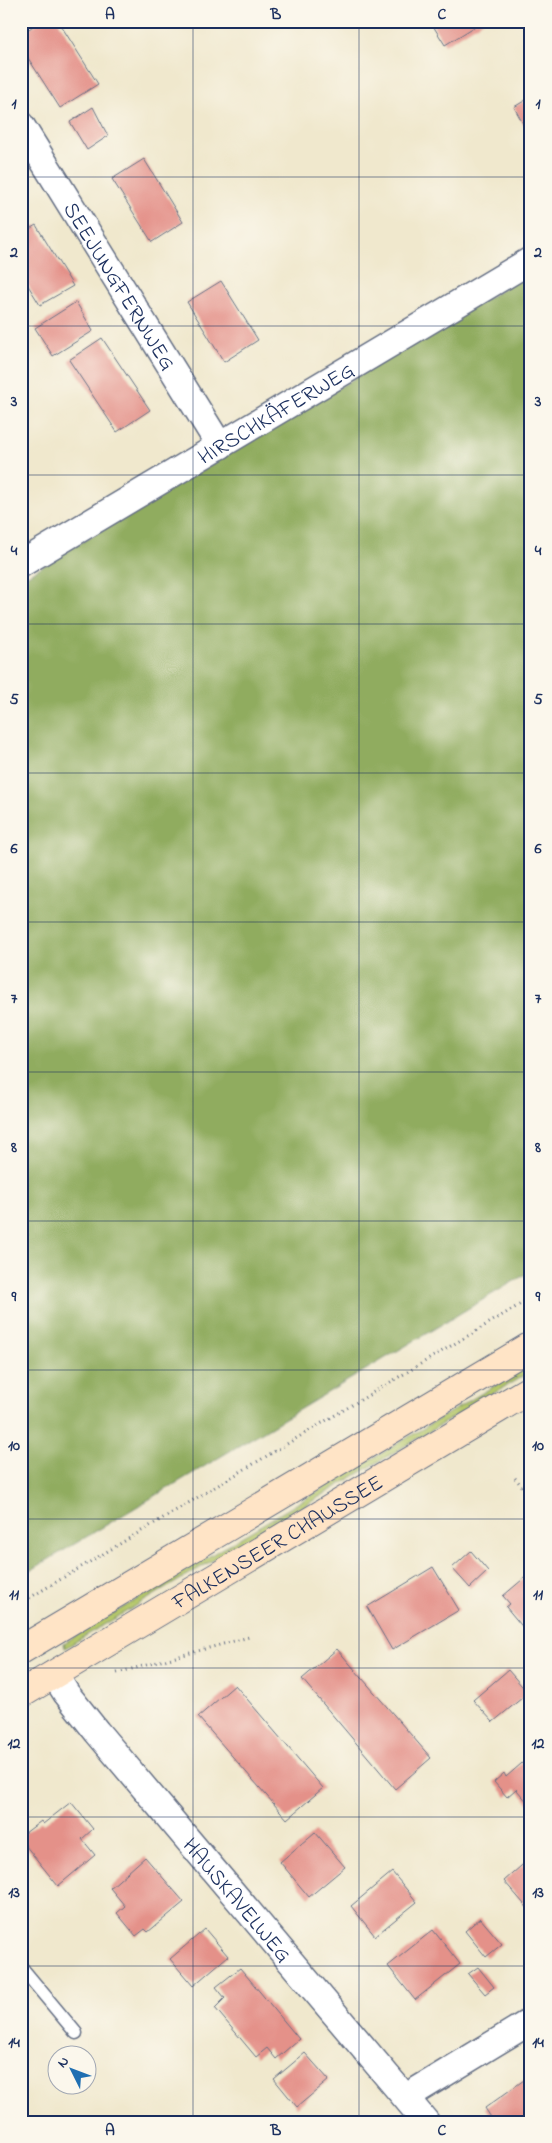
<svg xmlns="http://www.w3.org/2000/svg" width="552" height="2143" font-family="'Indie Flower',sans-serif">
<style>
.green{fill:#b6c86b;stroke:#687c64}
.forest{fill:#90ac5f;stroke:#566e5e}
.building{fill:#e49189}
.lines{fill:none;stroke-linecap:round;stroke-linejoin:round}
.service-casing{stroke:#667085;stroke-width:15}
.minor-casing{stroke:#667085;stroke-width:29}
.secondary-casing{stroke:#667085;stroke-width:30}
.path{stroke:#667085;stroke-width:3;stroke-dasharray:1 4;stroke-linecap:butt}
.service{stroke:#fff;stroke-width:12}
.minor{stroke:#fff;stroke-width:26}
.secondary{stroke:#ffe4c6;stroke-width:28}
.grid{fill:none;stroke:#1b2f5e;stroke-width:1;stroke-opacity:0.55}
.labels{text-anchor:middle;stroke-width:4;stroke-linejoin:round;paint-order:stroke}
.street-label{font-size:22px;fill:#1b2f5e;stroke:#fbf7ec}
.neatline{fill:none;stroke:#1b2f5e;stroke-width:2}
.grid-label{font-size:16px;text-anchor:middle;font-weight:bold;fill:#1b2f5e}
</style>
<rect width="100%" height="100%" fill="#fbf7ec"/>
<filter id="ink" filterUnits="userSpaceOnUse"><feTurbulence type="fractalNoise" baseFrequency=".02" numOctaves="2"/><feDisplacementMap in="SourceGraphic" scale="10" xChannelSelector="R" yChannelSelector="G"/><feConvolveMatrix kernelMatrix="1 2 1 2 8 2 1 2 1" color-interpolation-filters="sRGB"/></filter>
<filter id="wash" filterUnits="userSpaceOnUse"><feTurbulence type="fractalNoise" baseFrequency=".0096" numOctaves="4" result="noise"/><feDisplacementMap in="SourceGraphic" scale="20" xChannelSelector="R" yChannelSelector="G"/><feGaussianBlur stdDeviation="1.12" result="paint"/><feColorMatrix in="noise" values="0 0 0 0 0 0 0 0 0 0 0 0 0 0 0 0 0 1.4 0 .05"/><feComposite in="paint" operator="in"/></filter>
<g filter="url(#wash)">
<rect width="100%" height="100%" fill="#f0e8cd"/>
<!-- green -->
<path class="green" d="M 531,1364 L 531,1371 L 65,1648 L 64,1643 Z"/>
<!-- forest -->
<path class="forest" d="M 531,272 L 531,1271 L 21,1576 L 21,579 Z"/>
<g id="blocks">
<!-- building -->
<path class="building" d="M 41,21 L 58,21 L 98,84 L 60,108 L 21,47 L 21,34 Z
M 430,21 L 484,21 L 445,45 Z
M 531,97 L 531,138 L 514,107 Z
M 93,107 L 108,136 L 87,150 L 70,122 Z
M 144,159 L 183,222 L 152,242 L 112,179 Z
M 36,225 L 73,286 L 40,305 L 21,274 L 21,234 Z
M 221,281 L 258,340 L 224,362 L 187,302 Z
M 76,302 L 93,331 L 53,356 L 35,328 Z
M 102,338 L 150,410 L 117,432 L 69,360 Z
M 471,1551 L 488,1571 L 470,1588 L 452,1568 Z
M 531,1566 L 531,1628 L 526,1631 L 506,1607 L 510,1604 L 503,1596 L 529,1574 L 526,1570 Z
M 433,1567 L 459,1610 L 392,1650 L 367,1607 Z
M 337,1649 L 431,1758 L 395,1789 L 302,1679 Z
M 508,1670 L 528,1693 L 493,1722 L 473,1700 Z
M 235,1685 L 323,1788 L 287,1819 L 198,1717 Z
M 529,1757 L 531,1758 L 530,1805 L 516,1789 L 507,1797 L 494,1782 L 504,1773 L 506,1777 Z
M 71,1802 L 93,1829 L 82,1839 L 95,1855 L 58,1886 L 21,1840 L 21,1836 L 41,1821 L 43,1824 Z
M 315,1832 L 345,1867 L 309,1897 L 280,1862 Z
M 145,1857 L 184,1902 L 148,1932 L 145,1929 L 136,1936 L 117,1913 L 125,1906 L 110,1888 Z
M 529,1859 L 531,1861 L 531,1912 L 504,1881 Z
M 392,1872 L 417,1902 L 375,1936 L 351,1906 Z
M 480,1918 L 502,1944 L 486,1957 L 465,1931 Z
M 205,1929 L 228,1956 L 193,1986 L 170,1959 Z
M 433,1930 L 460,1964 L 415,2000 L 388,1966 Z
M 478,1967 L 494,1987 L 485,1994 L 468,1974 Z
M 240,1968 L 299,2039 L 276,2059 L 267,2048 L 256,2057 L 215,2008 L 225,1998 L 216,1987 Z
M 305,2053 L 329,2080 L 297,2107 L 274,2079 Z
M 531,2075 L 531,2122 L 494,2122 L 485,2108 Z"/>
</g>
</g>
<g filter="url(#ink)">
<use href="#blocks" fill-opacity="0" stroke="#667085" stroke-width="1"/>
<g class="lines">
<defs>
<path id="service" d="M 21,1967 L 76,2033"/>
<g id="minor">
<path id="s1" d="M 21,125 L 220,446"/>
<path id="s2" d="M 21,564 L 531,260"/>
<path id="s3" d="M 54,1674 L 66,1693 L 97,1732 L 426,2122"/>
<path d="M 406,2097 L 531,2021"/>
</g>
<g id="secondary">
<path d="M 21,1650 L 531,1346"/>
<path id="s4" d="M 21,1694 L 531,1389"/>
</g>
</defs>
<!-- service casing -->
<use href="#service" class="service-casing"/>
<!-- minor casing -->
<use href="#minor" class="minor-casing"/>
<!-- secondary casing -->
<use href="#secondary" class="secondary-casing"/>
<!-- path -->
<path class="path" d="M 515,1478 L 531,1497
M 21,1603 L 531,1298
M 117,1673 L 249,1637
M 21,1731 L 28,1722"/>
<!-- service -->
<use href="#service" class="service"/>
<!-- minor -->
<use href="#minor" class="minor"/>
<!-- secondary -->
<use href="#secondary" class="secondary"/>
</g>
</g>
<!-- grid -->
<path class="grid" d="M 193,21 L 193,2122M 359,21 L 359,2122M 21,177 L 531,177M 21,326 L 531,326M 21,475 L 531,475M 21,624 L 531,624M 21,773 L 531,773M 21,922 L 531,922M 21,1072 L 531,1072M 21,1221 L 531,1221M 21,1370 L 531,1370M 21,1519 L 531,1519M 21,1668 L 531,1668M 21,1817 L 531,1817M 21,1966 L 531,1966"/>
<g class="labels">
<!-- street labels -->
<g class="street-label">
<text dy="8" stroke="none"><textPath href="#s1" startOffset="189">SEEJUNGFERNWEG</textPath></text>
<text dy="8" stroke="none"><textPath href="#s2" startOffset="296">HIRSCHKÄFERWEG</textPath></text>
<text dy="8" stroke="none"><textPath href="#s4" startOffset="298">FALKENSEER CHAUSSEE</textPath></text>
<text dy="8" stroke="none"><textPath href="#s3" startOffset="291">HAUSKAVELWEG</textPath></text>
</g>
</g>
<!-- margin -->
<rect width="552" height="2143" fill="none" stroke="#fbf7ec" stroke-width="55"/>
<!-- north arrow -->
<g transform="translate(72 2070) rotate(312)"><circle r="24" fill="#fbf7ec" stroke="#a1a7b3"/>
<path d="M0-4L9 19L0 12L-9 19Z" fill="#1f6fb2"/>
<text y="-8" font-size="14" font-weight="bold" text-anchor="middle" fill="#1b2f5e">N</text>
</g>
<rect x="28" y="28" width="496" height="2088" class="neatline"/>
<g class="grid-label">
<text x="110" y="19">A</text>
<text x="276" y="19">B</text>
<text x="442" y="19">C</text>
<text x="14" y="108">1</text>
<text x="538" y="108">1</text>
<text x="14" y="257">2</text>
<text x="538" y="257">2</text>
<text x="14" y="406">3</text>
<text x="538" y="406">3</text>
<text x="14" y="555">4</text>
<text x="538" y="555">4</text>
<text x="14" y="704">5</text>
<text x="538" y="704">5</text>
<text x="14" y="853">6</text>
<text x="538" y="853">6</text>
<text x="14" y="1003">7</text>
<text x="538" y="1003">7</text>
<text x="14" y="1152">8</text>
<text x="538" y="1152">8</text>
<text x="14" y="1301">9</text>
<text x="538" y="1301">9</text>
<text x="14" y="1450">10</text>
<text x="538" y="1450">10</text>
<text x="14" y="1599">11</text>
<text x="538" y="1599">11</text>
<text x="14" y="1748">12</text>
<text x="538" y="1748">12</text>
<text x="14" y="1897">13</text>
<text x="538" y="1897">13</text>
<text x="14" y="2047">14</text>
<text x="538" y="2047">14</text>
<text x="110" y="2135">A</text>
<text x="276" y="2135">B</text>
<text x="442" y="2135">C</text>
</g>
</svg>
